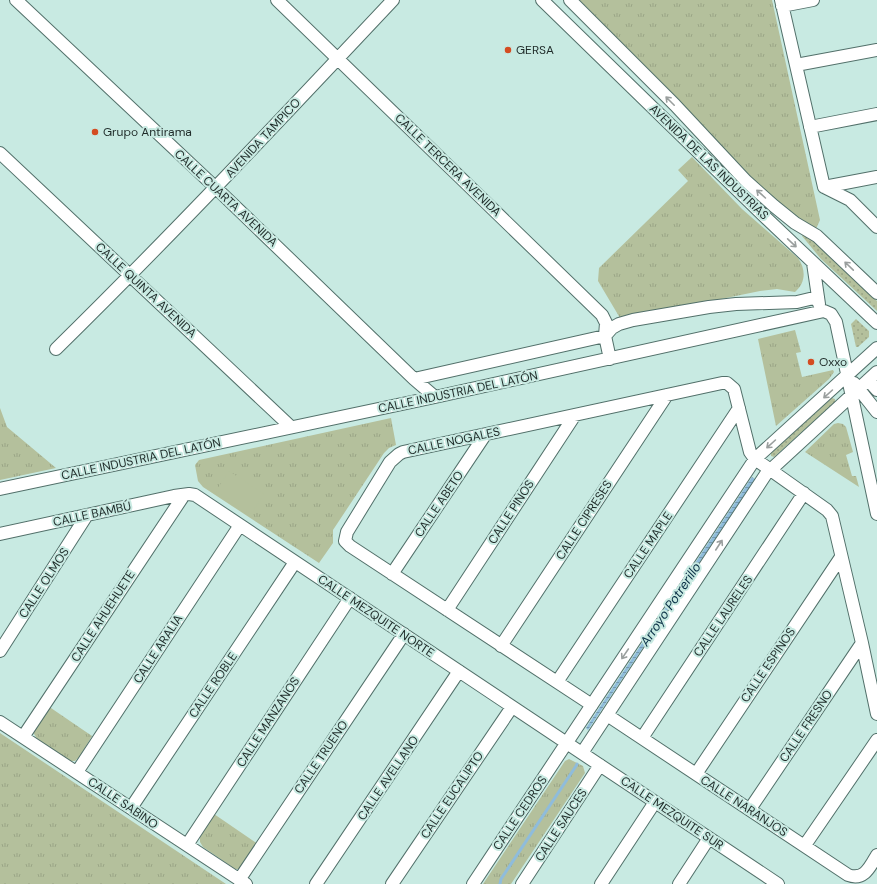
<svg xmlns="http://www.w3.org/2000/svg" width="877" height="884" font-family="'DM Sans',sans-serif">
<style>
.grass{fill:url(#grass-tufts)}
.garden{fill:url(#garden-dots)}
.pitch{fill:#b4c09c}
.water{fill:url(#water-rules)}
.lines{fill:none;stroke-linecap:round;stroke-linejoin:round}
.stream{stroke:#8fbcdb;stroke-width:3}
.minor-casing{stroke:#52706a;stroke-width:14}
.minor{stroke:#fff;stroke-width:12}
.oneway{stroke:#9a9f9e}
.poi-dot{fill:#d44c21;stroke:#c8eae2;stroke-width:1.5}
.labels{text-anchor:middle;stroke-width:4;stroke-linejoin:round;paint-order:stroke}
.poi-label{font-size:12px;fill:#1e2a28;stroke:#c8eae2;text-anchor:start}
.street-label{font-size:12px;fill:#1e2a28;stroke:#c8eae2}
.water-label{font-size:13px;font-style:italic;fill:#082e44;stroke:#c8eae2}
</style>
<defs>
<pattern id="grass-tufts" width="24" height="20" patternUnits="userSpaceOnUse"><rect width="24" height="20" fill="#b4c09c"/><path d="M3 7l-1-3M5 7V3M7 7l1-3M15 17l-1-3M17 17v-4M19 17l1-3" fill="none" stroke="#9aa586"/></pattern>
<pattern id="garden-dots" width="8" height="8" patternUnits="userSpaceOnUse"><rect width="8" height="8" fill="#b4c09c"/><path d="M2 2h.1M6 6h.1" fill="none" stroke="#9aa586" stroke-width="1.8" stroke-linecap="round"/></pattern>
<pattern id="water-rules" width="6" height="5" patternUnits="userSpaceOnUse"><rect width="6" height="5" fill="#8fbcdb"/><path d="M0 2.5h6" fill="none" stroke="#7499b2"/></pattern>
</defs>
<rect width="100%" height="100%" fill="#c8eae2"/>
<!-- grass -->
<path class="grass" d="M 577,0 L 772,0 L 820,220 L 816,229 L 805,224 L 772,199 L 695,118 Z
M 692,157 L 742,209 L 798,258 C 806,269 806,283 795,292 L 777,289 L 760,291 L 629,318 L 620,318 L 598,281 L 599,268 L 688,181 L 678,170 Z
M 795,330 L 801,352 L 796,353 L 802,377 L 833,370 L 834,372 L 829,379 L 776,426 L 758,339 Z
M 0,408 L 7,427 L 56,468 L 0,480 Z
M 391,418 L 396,445 L 389,448 L 384,453 L 333,530 L 333,543 L 319,563 L 203,487 L 198,481 L 195,465 L 199,460 Z
M 838,423 L 843,424 L 846,427 L 853,452 L 846,455 L 852,476 L 856,476 L 859,487 L 805,452 L 834,424 Z
M 48,706 L 92,736 L 80,756 L 75,761 L 70,761 L 37,739 L 33,732 Z
M 0,733 L 226,884 L 0,884 Z
M 569,759 L 583,766 L 585,773 L 511,884 L 483,884 L 565,761 Z
M 214,814 L 258,844 L 241,869 L 235,869 L 203,847 L 200,842 L 200,837 Z"/>
<!-- garden -->
<path class="garden" d="M 803,233 L 809,236 L 877,301 L 877,311 L 821,259 L 802,236 Z
M 856,319 L 869,331 L 869,337 L 858,347 L 856,347 L 851,324 Z
M 832,398 L 835,399 L 835,402 L 774,457 L 771,456 L 771,453 Z"/>
<!-- pitch -->
<path class="pitch" d="M 229,471 L 264,494 L 251,514 L 216,491 Z"/>
<!-- water -->
<path class="water" d="M 752,477 L 755,479 L 588,730 L 586,728 Z"/>
<g class="lines">
<!-- stream -->
<path class="stream" d="M 500,884 L 501,879 L 576,766 L 577,764"/>
<defs>
<path id="minor" d="M 16,0 L 216,188 L 414,379 L 435,397
M 277,0 L 602,315 L 606,323 L 605,336 L 610,359
M 542,0 L 764,216 L 877,323
M 570,0 L 675,105 L 746,181 L 774,206 L 795,223 L 817,236 L 877,293
M 781,0 L 824,187
M 782,6 L 813,0
M 796,65 L 877,50
M 810,127 L 877,114
M 0,153 L 291,427
M 824,187 L 850,200 L 877,227
M 824,187 L 877,177
M 813,263 L 819,304
M 605,336 L 612,328 L 619,324 L 633,320 L 709,307 L 736,304 L 797,302 L 818,297
M 56,349 C 171,236 282,118 393,0
M 414,379 L 605,336
M 868,380 L 877,390
M 854,383 L 877,412
M 0,489 L 435,397 L 824,311 L 831,314 L 836,322 L 877,514
M 0,534 L 174,496 L 189,494 L 195,495 L 778,884
M 392,574 L 485,435
M 447,610 L 575,415
M 501,646 L 667,395
M 0,651 L 87,515
M 557,682 L 739,408
M 592,705 L 350,546 L 345,541 L 347,532 L 390,462 L 399,454 L 403,452 L 722,383 L 727,383 L 734,389 L 750,452 L 755,459 L 827,510 L 832,516 L 862,643 L 877,714
M 607,715 L 848,875 C 864,881 870,867 877,855
M 0,722 L 246,884
M 23,737 L 184,495
M 642,738 L 804,493
M 582,753 L 766,474 L 877,372
M 77,772 L 240,525
M 696,774 L 841,557
M 131,808 L 295,562
M 750,809 L 862,643
M 187,845 L 350,598
M 805,845 L 877,740
M 239,880 L 404,634
M 316,884 L 459,671
M 392,884 L 512,707
M 473,884 L 755,459 L 877,348
M 522,884 L 600,765
M 601,884 L 655,802
M 679,884 L 709,838"/>
</defs>
<!-- minor casing -->
<use href="#minor" class="minor-casing"/>
<!-- minor -->
<use href="#minor" class="minor"/>
</g>
<!-- one-way arrows -->
<defs><path id="oneway-shaft" d="M-6 0H5M1.5-3L5.5 0L1.5 3" fill="none" stroke-width="1.6" stroke-linecap="round" stroke-linejoin="round"/></defs>
<g class="oneway">
<use href="#oneway-shaft" transform="translate(670 101) rotate(-135)"/>
<use href="#oneway-shaft" transform="translate(761 194) rotate(-138)"/>
<use href="#oneway-shaft" transform="translate(792 243) rotate(43)"/>
<use href="#oneway-shaft" transform="translate(849 266) rotate(-136)"/>
<use href="#oneway-shaft" transform="translate(828 394) rotate(138)"/>
<use href="#oneway-shaft" transform="translate(771 444) rotate(138)"/>
<use href="#oneway-shaft" transform="translate(719 545) rotate(-57)"/>
<use href="#oneway-shaft" transform="translate(625 654) rotate(124)"/>
</g>
<!-- markers -->
<g class="poi-dot">
<circle cx="508" cy="50" r="4"/>
<circle cx="95" cy="132" r="4"/>
<circle cx="811" cy="362" r="4"/>
</g>
<g class="labels">
<!-- poi labels -->
<g class="poi-label">
<text x="516" y="54">GERSA</text>
<text x="103" y="136">Grupo Antirama</text>
<text x="819" y="366">Oxxo</text>
</g>
<!-- street labels -->
<g class="street-label">
<text transform="translate(263 138) rotate(-47)" y="4">AVENIDA TAMPICO</text>
<text transform="translate(709 162) rotate(44)" y="4">AVENIDA DE LAS INDUSTRIAS</text>
<text transform="translate(448 165) rotate(44)" y="4">CALLE TERCERA AVENIDA</text>
<text transform="translate(226 198) rotate(43)" y="4">CALLE CUARTA AVENIDA</text>
<text transform="translate(146 290) rotate(43)" y="4">CALLE QUINTA AVENIDA</text>
<text transform="translate(458 392) rotate(-12)" y="4">CALLE INDUSTRIA DEL LATÓN</text>
<text transform="translate(454 441) rotate(-12)" y="4">CALLE NOGALES</text>
<text transform="translate(141 459) rotate(-12)" y="4">CALLE INDUSTRIA DEL LATÓN</text>
<text transform="translate(439 504) rotate(-56)" y="4">CALLE ABETO</text>
<text transform="translate(511 512) rotate(-57)" y="4">CALLE PINOS</text>
<text transform="translate(92 514) rotate(-12)" y="4">CALLE BAMBÚ</text>
<text transform="translate(584 520) rotate(-57)" y="4">CALLE CIPRESES</text>
<text transform="translate(648 545) rotate(-56)" y="4">CALLE MAPLE</text>
<text transform="translate(44 583) rotate(-57)" y="4">CALLE OLMOS</text>
<text transform="translate(103 616) rotate(-57)" y="4">CALLE AHUEHUETE</text>
<text transform="translate(376 616) rotate(34)" y="4">CALLE MEZQUITE NORTE</text>
<text transform="translate(723 616) rotate(-56)" y="4">CALLE LAURELES</text>
<text transform="translate(158 649) rotate(-57)" y="4">CALLE ARALIA</text>
<text transform="translate(768 665) rotate(-56)" y="4">CALLE ESPINOS</text>
<text transform="translate(213 685) rotate(-56)" y="4">CALLE ROBLE</text>
<text transform="translate(268 722) rotate(-57)" y="4">CALLE MANZANOS</text>
<text transform="translate(806 726) rotate(-56)" y="4">CALLE FRESNO</text>
<text transform="translate(321 757) rotate(-56)" y="4">CALLE TRUENO</text>
<text transform="translate(388 778) rotate(-56)" y="4">CALLE AVELLANO</text>
<text transform="translate(452 795) rotate(-56)" y="4">CALLE EUCALIPTO</text>
<text transform="translate(123 803) rotate(34)" y="4">CALLE SABINO</text>
<text transform="translate(744 806) rotate(33)" y="4">CALLE NARANJOS</text>
<text transform="translate(520 813) rotate(-56)" y="4">CALLE CEDROS</text>
<text transform="translate(672 813) rotate(34)" y="4">CALLE MEZQUITE SUR</text>
<text transform="translate(561 825) rotate(-57)" y="4">CALLE SAUCES</text>
</g>
<!-- water labels -->
<g class="water-label">
<text transform="translate(670 604) rotate(-56)" y="5">Arroyo Potrerillo</text>
</g>
</g>
</svg>
